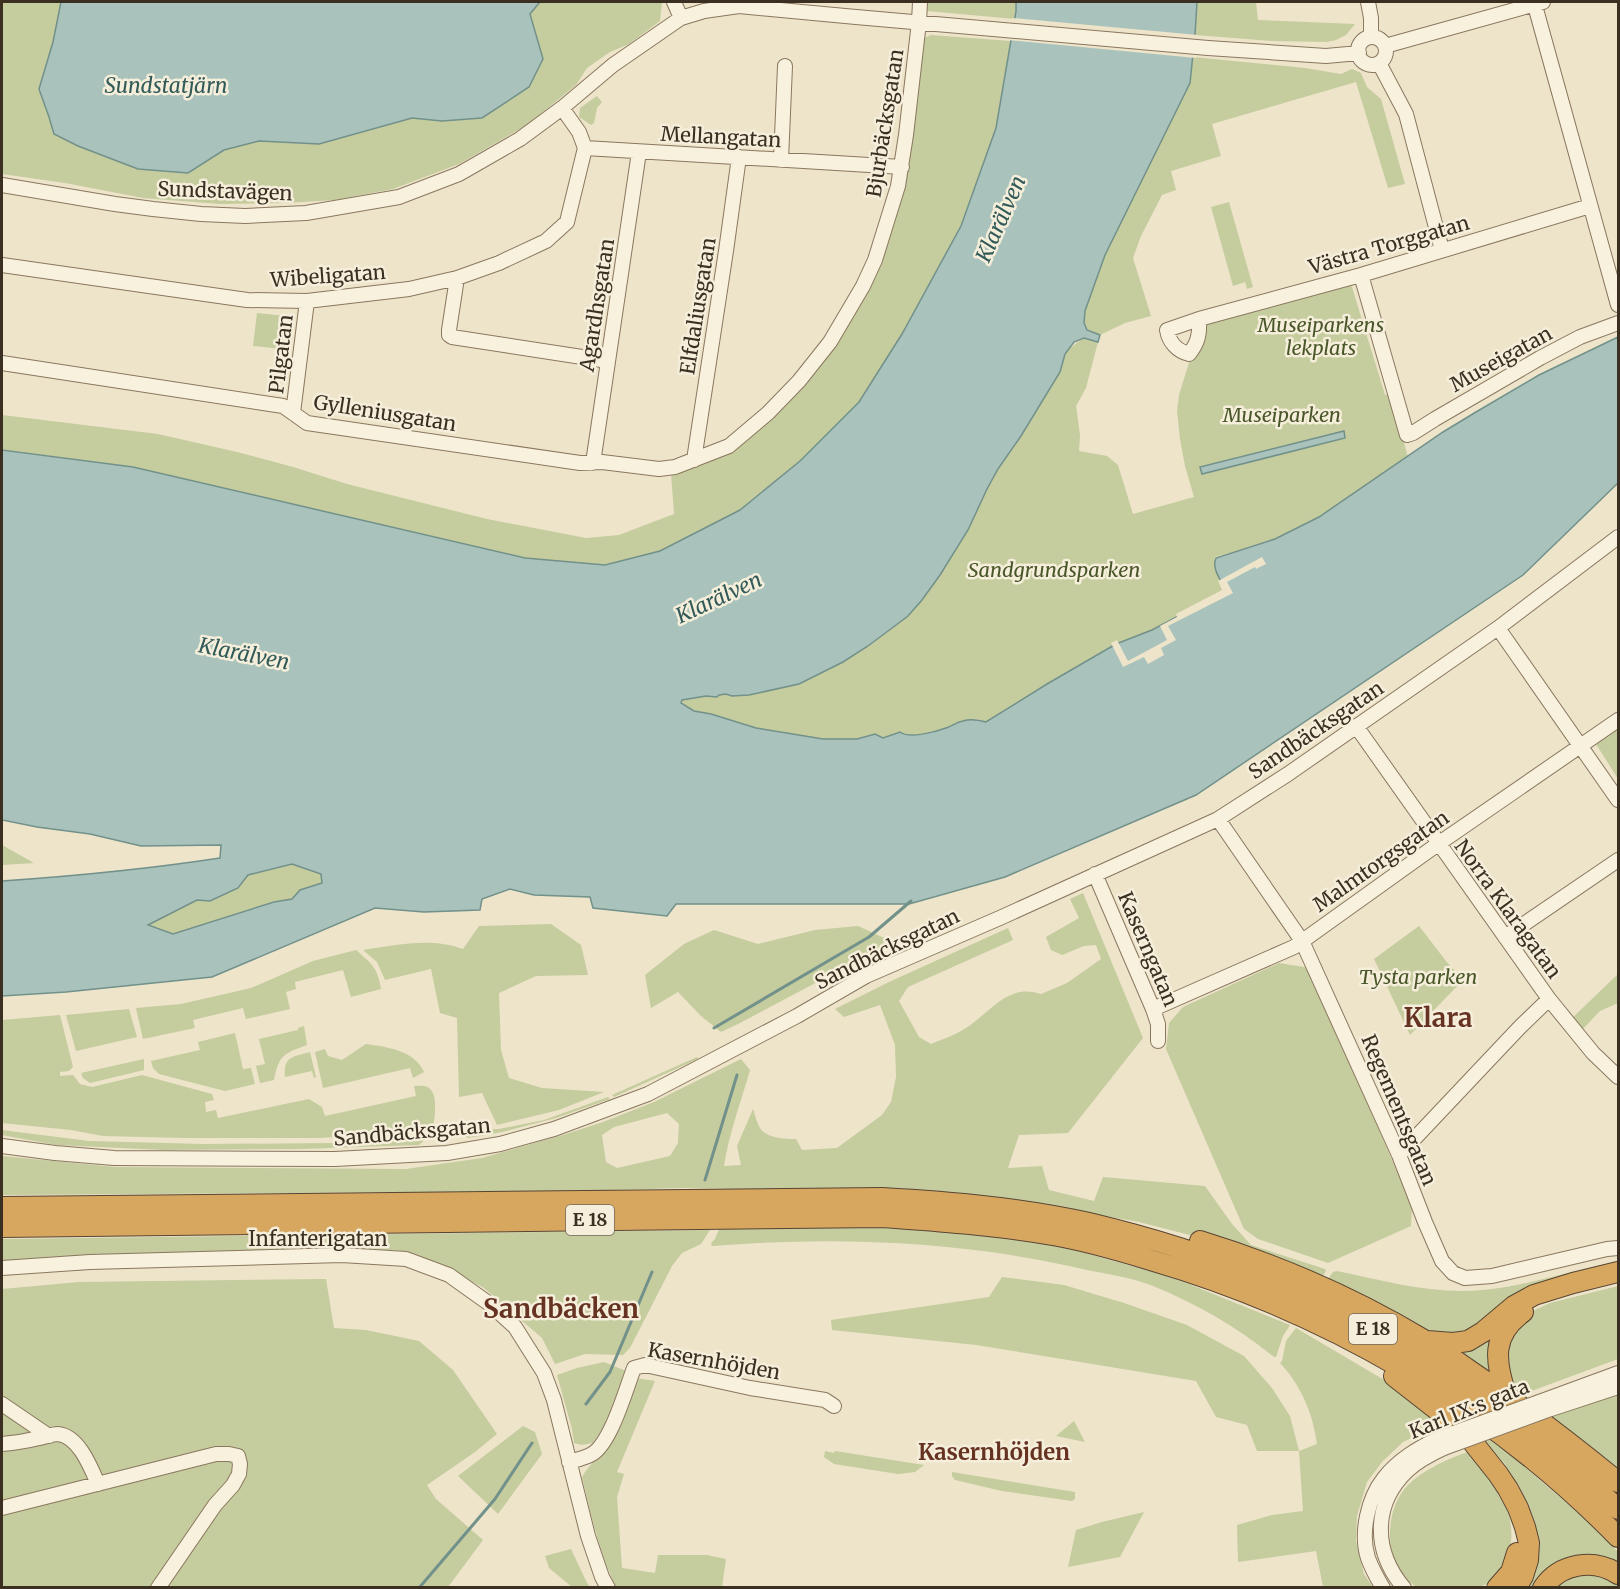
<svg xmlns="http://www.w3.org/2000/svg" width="1620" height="1589" font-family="Merriweather,serif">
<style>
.green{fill:#c5cc9e;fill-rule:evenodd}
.water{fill:#aac2bc;stroke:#71918a;stroke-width:1.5;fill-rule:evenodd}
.pier{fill:#ede4ca}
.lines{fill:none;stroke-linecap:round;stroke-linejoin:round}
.stream{stroke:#71918a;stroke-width:3}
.minor-casing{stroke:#8a775f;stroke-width:16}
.highway-casing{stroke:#584533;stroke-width:22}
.minor{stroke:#f8f1de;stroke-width:14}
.highway{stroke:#d7a760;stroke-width:20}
.minor-bridge-casing{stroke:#8a775f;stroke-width:16;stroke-linecap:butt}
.minor-bridge{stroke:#f8f1de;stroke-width:14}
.labels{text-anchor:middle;stroke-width:5;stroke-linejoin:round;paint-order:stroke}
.shield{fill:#f5eeda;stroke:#736859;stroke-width:1.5}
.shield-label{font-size:18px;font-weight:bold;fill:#3b2f22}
.street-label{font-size:20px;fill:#3b2f22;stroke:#f5eeda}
.park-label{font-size:20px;font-style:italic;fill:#495629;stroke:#f5eeda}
.water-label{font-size:21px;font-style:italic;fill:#325a59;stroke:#f5eeda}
.quarter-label{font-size:22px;font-weight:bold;fill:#663323;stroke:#f5eeda}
.district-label{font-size:26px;font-weight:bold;fill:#663323;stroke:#f5eeda}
</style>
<rect width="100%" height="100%" fill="#ede4ca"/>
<!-- green -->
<path class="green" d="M 2,2 L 61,2 L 53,42 L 49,117 L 54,134 L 187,173 L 224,150 L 259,141 L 319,144 L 412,118 L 442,121 L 482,118 L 529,87 L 543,59 L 530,13 L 540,2 L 662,2 L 660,21 L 629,44 L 610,52 L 587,68 L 576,85 L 527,125 L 459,164 L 393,189 L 335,200 L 286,203 L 220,204 L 143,198 L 65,183 L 2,174 Z
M 921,2 L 1016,2 L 1015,19 L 927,11 L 921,4 Z
M 1197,2 L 1256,2 L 1258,20 L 1355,24 L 1346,35 L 1336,40 L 1327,42 L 1272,41 L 1195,35 Z
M 931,35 L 1011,41 L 996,128 L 961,226 L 902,334 L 859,402 L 800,461 L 740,510 L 660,551 L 605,565 L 525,558 L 133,467 L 2,450 L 2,415 L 158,434 L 237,452 L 293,467 L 347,484 L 487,519 L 586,538 L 619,535 L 674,514 L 671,473 L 714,459 L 829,353 L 888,241 L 920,40 Z
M 1193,57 L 1305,68 L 1341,74 L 1352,69 L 1361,73 L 1367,87 L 1381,99 L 1405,184 L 1388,188 L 1356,82 L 1212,124 L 1221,156 L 1171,171 L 1176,190 L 1162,195 L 1141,236 L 1133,258 L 1151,316 L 1125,323 L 1100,335 L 1087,330 L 1084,323 L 1085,311 L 1105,255 L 1190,83 Z
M 597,96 L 602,102 L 597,108 L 594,123 L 591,125 L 579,117 L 580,108 Z
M 1229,202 L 1253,287 L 1247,289 L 1245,282 L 1233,286 L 1211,207 Z
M 1346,283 L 1352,287 L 1385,395 L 1390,394 L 1408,457 C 1365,486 1322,521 1273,540 C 1254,547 1235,552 1215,557 L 1214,563 L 1226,591 L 1152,630 L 1116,644 L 986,722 L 978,719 L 965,720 L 946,728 L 920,734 L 857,739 L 823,739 L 756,728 L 737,723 L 711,714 L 694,711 L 681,703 L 682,700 L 706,696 L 717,697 L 719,695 L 726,694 L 732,696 L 749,695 L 799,684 L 843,662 L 868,646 L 908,616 L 922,600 L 940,575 L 968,530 L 987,489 L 1062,361 C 1067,348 1074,345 1084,338 L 1098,342 L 1086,388 L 1076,406 L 1080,435 L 1079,451 L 1107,456 L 1118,465 L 1133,514 L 1194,497 L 1185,466 L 1180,439 L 1177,411 L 1179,395 L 1197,337 L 1196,323 Z
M 257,313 L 286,316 L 282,349 L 253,346 Z
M 1618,729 L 1618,779 L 1596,744 Z
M 2,845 L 34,863 L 2,865 Z
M 292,864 L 321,874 L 322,883 L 300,890 L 292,899 L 274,902 L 173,934 L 148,925 L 197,900 L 210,901 L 238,888 L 248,875 Z
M 1083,893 L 1143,1038 L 1068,1133 L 1019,1135 L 1008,1168 L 1042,1166 L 1049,1190 L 1094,1201 L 1103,1177 L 1205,1186 L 1232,1224 L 1251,1245 L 1325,1269 L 1326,1271 L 1322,1277 L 1213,1241 L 1139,1222 L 997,1197 L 946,1193 L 684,1188 L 567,1191 L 2,1195 L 2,1156 L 115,1167 L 406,1169 L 482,1158 L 566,1134 L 603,1122 L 654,1102 L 741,1059 L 750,1070 C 741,1102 729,1133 724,1166 L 741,1165 L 737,1146 L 753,1109 C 755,1115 757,1123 760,1128 C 767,1139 784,1139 796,1139 L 802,1150 L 837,1148 L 882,1115 L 891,1102 L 896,1077 L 895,1045 L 880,1005 L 844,1017 L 835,1009 L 889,982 L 1008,928 L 1013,940 L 908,987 L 899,1001 L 919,1037 L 931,1044 C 943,1039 958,1034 969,1026 C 992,1010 1009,983 1041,994 L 1067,983 L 1101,959 L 1096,945 L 1084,946 L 1062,955 L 1051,950 L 1046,937 L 1079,918 L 1070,899 ZM 667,1113 L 679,1124 L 678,1143 L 670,1156 L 617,1168 L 606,1162 L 602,1135 L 614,1127 Z
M 551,924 L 581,945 L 588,975 L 536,976 L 499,993 L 501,1050 L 509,1078 L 542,1088 L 604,1092 L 559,1110 L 497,1125 L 482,1093 L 459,1097 L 457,1018 L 440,1013 L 431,969 L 385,980 L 377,962 L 363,950 C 396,945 431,937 463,949 L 479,926 Z
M 858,926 L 893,942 L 740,1023 L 721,1032 L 701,1016 L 678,992 L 651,1008 L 645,975 L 684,944 L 714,930 L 758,944 L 815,930 Z
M 1419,926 L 1446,961 L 1463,980 L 1410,1035 L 1374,959 Z
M 356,950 C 371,963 378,968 381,989 L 351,997 L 343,970 L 295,982 L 296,989 L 286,992 L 290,1009 L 246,1019 L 243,1008 L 193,1020 L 195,1028 L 143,1039 L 136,1008 L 181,1004 L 251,988 L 313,961 Z
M 1279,963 L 1310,968 L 1412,1207 L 1411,1226 L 1328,1263 L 1258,1239 L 1244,1229 L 1166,1049 L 1169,1023 L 1183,1007 Z
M 1618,974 L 1618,1003 L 1600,1011 L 1579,1033 L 1567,1023 Z
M 129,1009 L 137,1037 L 76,1051 L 66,1015 Z
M 60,1015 L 73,1067 L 69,1071 L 60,1072 L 60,1076 L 73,1075 L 80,1084 L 92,1087 L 142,1075 L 212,1094 L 214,1100 L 205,1102 L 206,1112 L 216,1110 L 218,1118 L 309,1099 L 322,1107 L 325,1116 L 416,1096 L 414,1086 C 419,1086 425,1085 429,1088 C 439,1095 434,1119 433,1130 L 320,1138 L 185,1138 L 103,1136 L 71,1130 L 2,1123 L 2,1020 Z
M 304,1026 L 307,1045 C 284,1054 279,1054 274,1080 L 260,1083 L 256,1066 L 265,1064 L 259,1039 L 298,1030 L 298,1028 Z
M 235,1033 L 243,1069 L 251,1068 L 255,1084 L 225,1091 L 159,1074 L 153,1068 L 151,1061 L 200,1050 L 198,1042 Z
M 366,1044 C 387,1047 414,1050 424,1072 L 413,1078 L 410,1068 L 323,1088 L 315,1052 L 325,1049 L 328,1056 L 342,1060 Z
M 310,1052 L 316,1077 L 314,1078 L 312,1071 L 285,1077 C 283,1057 292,1057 310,1052 Z
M 697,1057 L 698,1059 L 614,1097 L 612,1095 Z
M 144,1059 L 144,1070 L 90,1083 L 83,1078 L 81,1073 Z
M 608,1097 L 610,1099 L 556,1118 L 502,1132 L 469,1138 L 462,1135 L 457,1131 L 499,1129 L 544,1120 Z
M 2,1130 L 89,1141 L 203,1144 L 339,1143 L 429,1136 L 419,1145 L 300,1149 L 164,1150 L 56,1145 L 2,1135 Z
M 720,1227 L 909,1228 L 988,1236 L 1064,1247 L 1174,1278 L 1290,1325 L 1283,1336 L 1276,1357 L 1274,1357 C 1237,1327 1197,1304 1153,1286 C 1134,1278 1107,1274 1087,1270 C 964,1241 837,1236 712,1246 L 711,1243 L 715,1239 Z
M 710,1230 L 701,1244 L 682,1253 L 672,1266 L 630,1348 L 623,1355 L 585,1354 L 555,1364 L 542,1338 L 484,1288 L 437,1263 L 395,1250 L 76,1257 L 2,1263 L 2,1239 Z
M 1618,1262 L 1618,1268 L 1464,1336 L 1429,1332 L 1327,1280 L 1333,1272 L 1337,1271 C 1385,1281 1434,1295 1483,1290 C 1529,1286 1573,1269 1618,1262 Z
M 1002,1277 L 1064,1285 L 1124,1303 L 1187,1325 L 1244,1356 L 1272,1388 L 1290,1416 L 1299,1451 L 1317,1444 C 1313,1414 1301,1385 1280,1363 L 1282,1361 L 1286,1341 L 1296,1328 L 1391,1384 L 1445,1422 L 1403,1442 L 1382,1462 L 1367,1482 L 1357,1516 L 1356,1541 L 1364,1574 L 1373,1587 L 1323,1587 L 1316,1551 L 1238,1562 L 1237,1525 L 1272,1515 L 1303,1511 L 1299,1451 L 1257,1451 L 1247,1425 L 1216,1417 L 1196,1381 L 976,1345 L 832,1330 L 831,1320 L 989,1297 Z
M 326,1279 L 334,1328 L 366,1330 L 419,1341 L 453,1370 L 497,1434 L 475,1452 L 427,1485 L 436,1499 L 483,1540 L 448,1587 L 2,1588 L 2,1289 L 79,1282 Z
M 1618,1286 L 1618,1359 L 1515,1397 L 1505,1377 L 1508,1334 L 1520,1320 L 1535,1310 L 1550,1303 Z
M 1493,1328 L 1494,1381 L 1451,1351 Z
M 604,1362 L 626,1371 C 617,1396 610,1421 593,1443 L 582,1445 L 574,1443 L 572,1429 L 557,1375 L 577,1368 Z
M 636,1378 L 655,1381 L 617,1472 L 624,1474 L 617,1497 L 622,1568 L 655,1573 L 658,1555 L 707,1555 L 726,1559 L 722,1587 L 616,1587 C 599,1552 591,1515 582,1477 C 589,1464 599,1458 607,1447 Z
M 1618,1395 L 1618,1470 L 1547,1418 L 1605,1399 Z
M 1074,1421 L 1085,1442 L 1056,1436 Z
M 523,1426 L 535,1432 L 542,1454 L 498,1514 L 458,1476 Z
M 1491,1438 L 1591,1524 L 1618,1552 L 1618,1563 C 1585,1550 1551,1553 1533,1587 L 1524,1587 L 1525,1501 L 1505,1464 L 1484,1441 Z
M 825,1451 L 834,1453 L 835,1451 L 924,1465 L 915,1472 L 898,1474 L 834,1464 L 824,1457 Z
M 1470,1451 C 1479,1464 1496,1482 1502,1496 C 1512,1517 1516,1543 1504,1563 C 1498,1572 1492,1582 1482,1586 C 1473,1589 1430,1587 1417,1587 C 1383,1569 1382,1510 1409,1484 C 1426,1468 1448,1459 1470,1451 Z
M 952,1472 L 1075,1492 L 1075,1499 L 1072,1501 L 1002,1491 L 955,1480 L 952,1476 Z
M 1144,1512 L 1120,1557 L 1068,1567 L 1076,1530 L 1102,1522 Z
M 571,1549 L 587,1583 L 590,1587 L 572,1587 L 549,1568 L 545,1556 Z
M 1601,1572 L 1618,1583 L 1618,1587 L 1551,1588 L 1558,1578 Z"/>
<!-- water -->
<path class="water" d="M 61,2 L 540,2 L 530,14 L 543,59 L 529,87 L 482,118 L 442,121 L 412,118 L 319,144 L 259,141 L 224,150 L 188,173 L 138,169 L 78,146 L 54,134 L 49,117 L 39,89 L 53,42 Z
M 1016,2 L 1197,2 L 1195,35 L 1190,83 L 1105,255 L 1085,311 L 1084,323 L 1087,330 L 1100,335 L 1098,342 L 1084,338 L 1074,342 L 1065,354 L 1060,372 L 1021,436 L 998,469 L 987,489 L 968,530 L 940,575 L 922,600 L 908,616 L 868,646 L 843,662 L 799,684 L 749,695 L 732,696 L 726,694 L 719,695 L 717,697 L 706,696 L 682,700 L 681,703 L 694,711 L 711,714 L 756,728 L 823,739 L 857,739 L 875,734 L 883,738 L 900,732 C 909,739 935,732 946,728 C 952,726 957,722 963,721 C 971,718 979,720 986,722 L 1047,684 L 1116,644 L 1152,630 L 1226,591 C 1222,581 1211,569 1216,558 L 1275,539 L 1319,517 L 1443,432 L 1476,412 L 1539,375 L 1618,337 L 1618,483 L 1523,575 L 1196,795 L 1005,877 L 909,904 L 676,904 L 667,916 L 593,908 L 590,897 L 534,895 L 510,889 L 482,899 L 480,910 L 424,912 L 375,908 L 212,977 L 66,992 L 2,996 L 2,881 C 75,876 148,869 220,858 L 221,845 L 141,846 L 90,834 L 37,827 L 2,820 L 2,450 L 133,467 L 525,558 L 605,565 L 660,551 L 740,510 L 800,461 L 859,402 L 902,334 L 961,226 L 996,128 L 1016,11 ZM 292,864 L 321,874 L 322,883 L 300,890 L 292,899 L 274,902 L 173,934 L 148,925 L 197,900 L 210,901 L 238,888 L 248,875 Z
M 1344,431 L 1345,438 L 1202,474 L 1200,467 Z"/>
<!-- pier -->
<path class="pier" d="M 1012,18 L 1198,35 L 1196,58 L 1008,40 Z
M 1262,557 L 1266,564 L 1256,569 L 1255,567 L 1227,582 L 1233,593 L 1168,626 L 1176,640 L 1161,648 L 1164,655 L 1148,664 L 1144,657 L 1123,667 L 1111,643 L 1117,640 L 1128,661 L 1167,640 L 1160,626 L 1177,617 L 1176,614 L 1222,590 L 1218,581 Z"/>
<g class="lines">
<!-- stream -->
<path class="stream" d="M 714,1028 L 869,937 L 911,901
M 705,1180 L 737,1075
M 586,1404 L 610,1372 L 652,1272
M 419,1588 L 495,1499 L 532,1443"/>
<defs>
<path id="minor" d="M 674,2 L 681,18
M 1368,2 L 1371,18 L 1371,37
M 1534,2 L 1618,305
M1358 51a14 14 0 1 1 28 0a14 14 0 1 1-28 0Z
M 1385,46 L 1543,2
M 1379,63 L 1406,114 L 1442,250
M 562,108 L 579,132 L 585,148
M 585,148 L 902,167
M 781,160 L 785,66
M 2,185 L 115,204 L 153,209 L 201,214 L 245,216 L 306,213 L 399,197 L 459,174 L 520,139 L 562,108 L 613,65 L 681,18 L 704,11 L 739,6 L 856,17 L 1208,48 L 1326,56 L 1359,53
M 2,265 L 247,300 L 307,301 L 409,289 L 457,278 L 499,263 L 546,241 L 567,222 L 585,148
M 1361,275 L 1407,435 L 1413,433 L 1435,419 L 1540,358 L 1580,337 L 1618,323
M 457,278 L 449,330 L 449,335 L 452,337 L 608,361
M 1199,319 C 1200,334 1198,343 1189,354 C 1177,351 1169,342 1167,330 L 1199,319 L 1361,275 L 1590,206
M 2,363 L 283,406 L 307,423 L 580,463 L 602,462 L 659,469 L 675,467 L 729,446 L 768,413 L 799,381 L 830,342 L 863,286 L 875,260 L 898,186 L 906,135 L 919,22 L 920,2
M 293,413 L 307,301
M 694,460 L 726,251 L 739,157
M 593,463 L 639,152
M 1498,628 L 1618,800
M 1356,726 L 1549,999 L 1593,1053 L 1618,1077
M 1218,819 L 1302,941 L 1399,1155 L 1425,1222 L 1442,1261 L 1453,1273 L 1465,1278 L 1492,1276 L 1607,1249 L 1618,1248
M 1095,874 L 1153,1009 L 1158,1024 L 1158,1041
M 1505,937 L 1618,860
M 1153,1009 L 1294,947 L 1438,844 L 1618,720
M 2,1146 L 55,1153 L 114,1158 L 335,1159 L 447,1153 L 500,1144 L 554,1129 L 648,1094 L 797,1016 L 866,976 L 1002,917 L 1218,819 L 1288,774 L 1498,628 L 1618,537
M 1399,1155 L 1520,1027 L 1549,999
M 2,1268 L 90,1262 L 342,1255 L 406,1259 L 449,1275 L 491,1305 L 515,1327 L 544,1373 L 554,1400 L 588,1536 L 602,1577 L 608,1588
M 1539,1402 L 1618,1373
M 2,1404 L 49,1436
M 1548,1410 L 1618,1387
M 2,1444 C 14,1443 27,1441 39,1438 C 45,1437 52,1434 58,1434 C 79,1436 91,1468 98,1484
M 569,1462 C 576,1460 585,1458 592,1454 C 611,1443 626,1389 634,1368 L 645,1365 L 750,1388 L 825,1400 L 834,1406
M 2,1508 L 216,1454 L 229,1454 L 238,1456 L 240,1464 L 239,1474 L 233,1485 L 215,1505 L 158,1588
M 1383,1588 C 1377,1578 1372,1569 1368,1558 C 1360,1533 1368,1498 1384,1478 C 1398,1460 1417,1449 1437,1439
M 1404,1588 C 1373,1551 1372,1504 1408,1470 C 1418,1461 1431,1454 1444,1448"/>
<path id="highway" d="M 2,1207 L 882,1198 C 952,1202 1022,1208 1089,1223 C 1297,1272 1463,1365 1618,1509
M 2,1227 L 883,1217 C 938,1221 992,1225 1046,1234 C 1080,1239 1114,1249 1147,1259 C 1324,1310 1489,1405 1618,1537
M 1200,1241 C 1278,1265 1354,1298 1424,1340 C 1438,1348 1452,1358 1466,1368 C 1518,1403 1569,1442 1618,1482
M 1427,1341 L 1453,1343 L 1468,1341 L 1483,1332 L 1514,1306 L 1534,1295 L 1573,1283 L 1618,1272
M 1394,1376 L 1463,1430 L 1498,1474 L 1508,1489 L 1518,1508 L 1525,1527 L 1529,1543 L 1528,1560 L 1523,1576 L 1516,1588
M 1506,1395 C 1495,1361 1491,1335 1523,1312
M 1497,1588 L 1511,1572 L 1517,1553
M 1543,1588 C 1560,1563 1594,1558 1618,1574"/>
</defs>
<!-- minor casing -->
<use href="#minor" class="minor-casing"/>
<!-- highway casing -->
<use href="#highway" class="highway-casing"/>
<!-- minor -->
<use href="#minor" class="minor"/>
<!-- highway -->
<use href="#highway" class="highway"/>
<defs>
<path id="minor-bridge" d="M 1437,1439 L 1539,1402
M 1444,1448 L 1548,1410"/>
</defs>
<!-- minor-bridge casing -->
<use href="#minor-bridge" class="minor-bridge-casing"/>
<!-- minor-bridge -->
<use href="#minor-bridge" class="minor-bridge"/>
</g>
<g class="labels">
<!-- shield labels -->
<g class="shield">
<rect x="566" y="1205" width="48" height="30" rx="4.5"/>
<rect x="1349" y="1314" width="48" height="30" rx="4.5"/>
</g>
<g class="shield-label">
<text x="590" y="1226">E 18</text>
<text x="1373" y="1335">E 18</text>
</g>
<!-- street labels -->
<g class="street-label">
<text transform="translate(885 123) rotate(-81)" y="7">Bjurbäcksgatan</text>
<text transform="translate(721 137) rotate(3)" y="7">Mellangatan</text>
<text transform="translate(225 191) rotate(2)" y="7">Sundstavägen</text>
<text transform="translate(1389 245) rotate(-16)" y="7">Västra Torggatan</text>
<text transform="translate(328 276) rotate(-4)" y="7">Wibeligatan</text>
<text transform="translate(597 305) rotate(-81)" y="7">Agardhsgatan</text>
<text transform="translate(698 306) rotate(-81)" y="7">Elfdaliusgatan</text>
<text transform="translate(281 354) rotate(-83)" y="7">Pilgatan</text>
<text transform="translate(1501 359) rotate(-29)" y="7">Museigatan</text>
<text transform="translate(385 413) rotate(9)" y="7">Gylleniusgatan</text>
<text transform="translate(1316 730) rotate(-34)" y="7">Sandbäcksgatan</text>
<text transform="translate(1381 861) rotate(-35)" y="7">Malmtorgsgatan</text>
<text transform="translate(1508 909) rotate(54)" y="7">Norra Klaragatan</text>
<text transform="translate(887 949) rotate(-26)" y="7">Sandbäcksgatan</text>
<text transform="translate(1148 949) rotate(67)" y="7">Kaserngatan</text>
<text transform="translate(1399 1110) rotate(67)" y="7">Regementsgatan</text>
<text transform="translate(412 1132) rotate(-5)" y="7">Sandbäcksgatan</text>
<text x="318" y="1246">Infanterigatan</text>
<text transform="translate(714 1361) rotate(10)" y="7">Kasernhöjden</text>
<text transform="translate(1469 1409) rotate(-22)" y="7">Karl IX:s gata</text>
</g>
<!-- park labels -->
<g class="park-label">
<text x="1321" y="332">Museiparkens<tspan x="1321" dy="23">lekplats</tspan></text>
<text x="1282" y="422">Museiparken</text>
<text x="1054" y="577">Sandgrundsparken</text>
<text x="1418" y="984">Tysta parken</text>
</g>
<!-- water labels -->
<g class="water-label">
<text x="166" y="93">Sundstatjärn</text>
<text transform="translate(1001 219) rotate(-66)" y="7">Klarälven</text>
<text transform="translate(719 598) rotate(-25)" y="7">Klarälven</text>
<text transform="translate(244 654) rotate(11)" y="7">Klarälven</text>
</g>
<!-- quarter labels -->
<g class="quarter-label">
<text x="994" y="1460">Kasernhöjden</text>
</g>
<!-- district labels -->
<g class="district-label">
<text x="1438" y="1027">Klara</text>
<text x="561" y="1318">Sandbäcken</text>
</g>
</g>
<!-- border -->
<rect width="1620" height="1589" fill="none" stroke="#3b2f22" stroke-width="6"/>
</svg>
